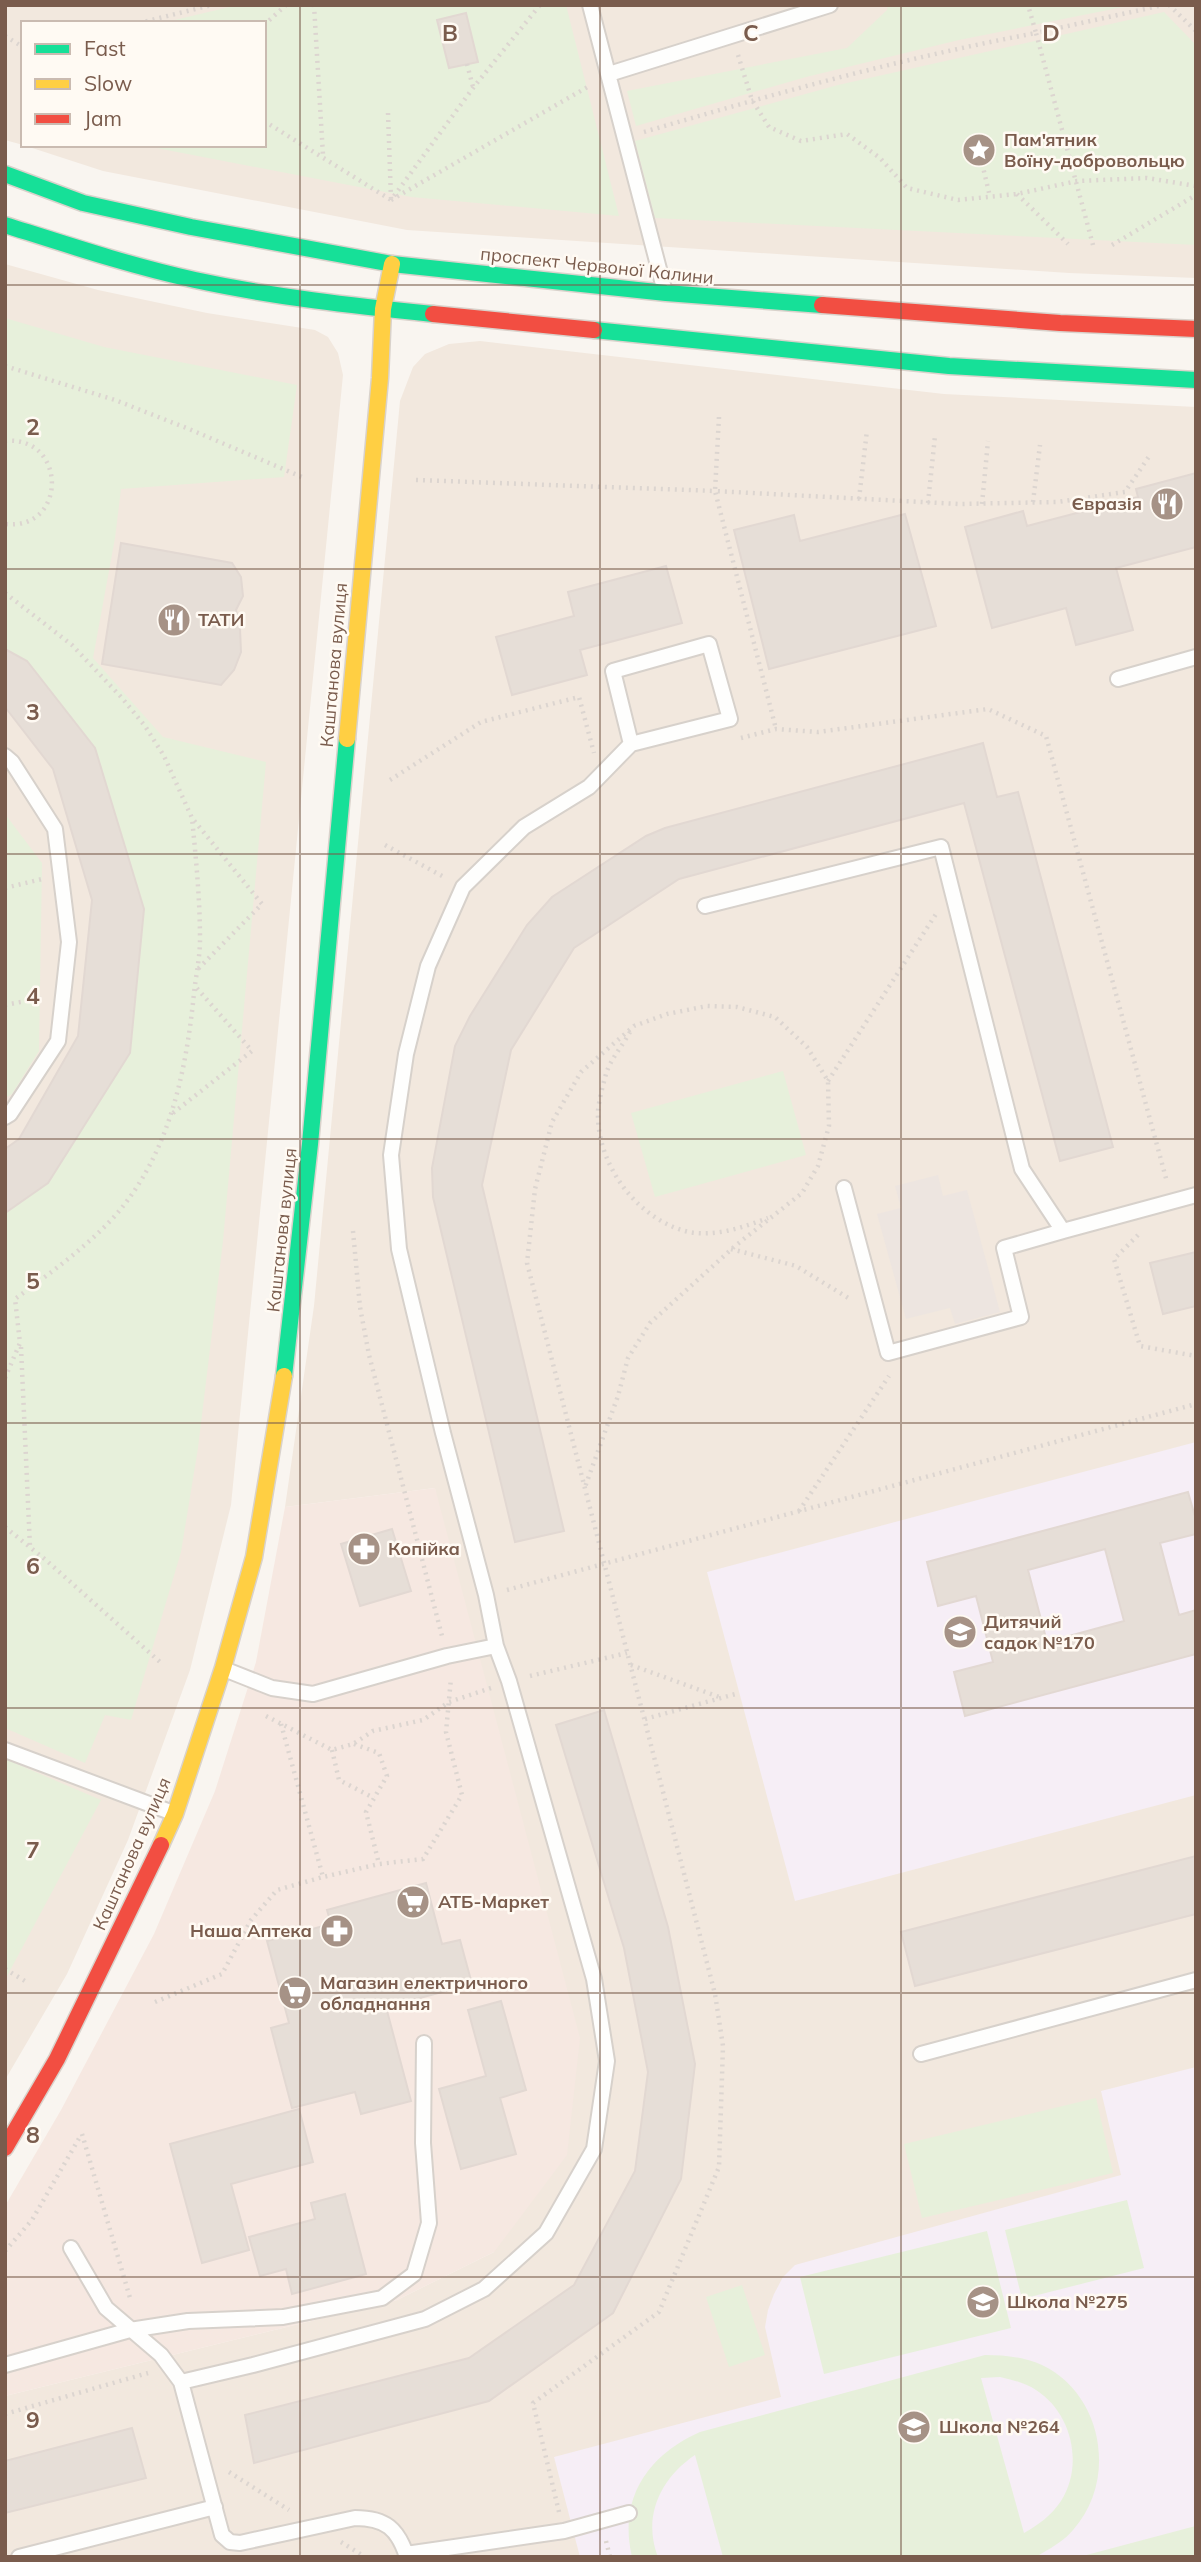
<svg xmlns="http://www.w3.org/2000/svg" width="1201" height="2562" font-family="Mulish,sans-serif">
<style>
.residential{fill:#f2e8de}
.commercial{fill:#f6e8e1}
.industrial{fill:#ede5e0}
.education{fill:#f6eef6}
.green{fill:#e7f0db;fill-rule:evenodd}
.building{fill:#e6ded7;stroke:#e2d8d2;stroke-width:2;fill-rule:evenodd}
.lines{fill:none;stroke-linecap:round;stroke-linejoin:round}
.lane-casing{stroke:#d7d1cb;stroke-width:18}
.fast-casing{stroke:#d9d2cb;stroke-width:19}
.slow-casing{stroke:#d9d2cb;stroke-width:19}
.jam-casing{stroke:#d9d2cb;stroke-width:19}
.path{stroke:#dcd5d0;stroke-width:4.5;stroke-dasharray:2 5;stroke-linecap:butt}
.lane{stroke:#fefefd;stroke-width:14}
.fast{stroke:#16e098;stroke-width:16}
.slow{stroke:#ffcf43;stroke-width:16}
.jam{stroke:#f24e42;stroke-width:16}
.grid{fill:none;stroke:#7a5c4d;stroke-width:2;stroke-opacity:0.55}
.labels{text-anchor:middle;stroke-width:5;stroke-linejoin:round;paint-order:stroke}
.poi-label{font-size:18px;font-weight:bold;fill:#7a5c4d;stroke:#fffaf3;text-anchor:start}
.street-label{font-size:18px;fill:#7a5c4d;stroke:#fffaf3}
.grid-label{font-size:23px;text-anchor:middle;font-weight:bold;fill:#7a5c4d;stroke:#fffaf3;stroke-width:5;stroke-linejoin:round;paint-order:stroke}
</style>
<rect width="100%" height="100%" fill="#f9f5f0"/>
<!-- residential -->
<path class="residential" d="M 5,5 L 1196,5 L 1196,278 L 1069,273 L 407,230 L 103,171 L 23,145 L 264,145 L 264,23 L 23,23 L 23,145 L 5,140 Z
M 5,264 L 98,290 L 207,313 L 315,330 L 328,337 L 338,353 L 343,375 L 231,1505 L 190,1670 L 128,1840 L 67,1974 L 5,2080 Z
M 480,341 L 944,394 L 1196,407 L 1196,2557 L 5,2557 L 5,2396 L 397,2300 L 494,2252 L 435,1488 L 285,1507 L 314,1306 L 400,401 L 413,367 L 425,354 L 449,344 Z"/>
<!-- commercial -->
<path class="commercial" d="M 435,1488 L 580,2038 L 567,2155 L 494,2252 L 397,2300 L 5,2396 L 5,2206 L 61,2110 L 154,1934 L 215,1791 L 256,1662 L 285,1507 Z"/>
<!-- industrial -->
<path class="industrial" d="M 938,1175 L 943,1196 L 967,1190 L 1000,1312 L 955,1324 L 950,1308 L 906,1319 L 877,1214 L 901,1208 L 895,1186 Z"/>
<!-- education -->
<path class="education" d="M 1196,1442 L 1196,1795 L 795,1901 L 707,1572 Z
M 1196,2067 L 1196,2557 L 580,2557 L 554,2457 L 781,2397 L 765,2327 L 768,2310 L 774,2294 L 783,2277 L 795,2265 L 1121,2175 L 1101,2091 Z"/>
<!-- green -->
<path class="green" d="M 238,5 L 566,5 L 619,216 L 411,197 L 141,145 L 264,145 L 264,23 L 162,23 Z
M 888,5 L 1133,5 L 959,40 L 806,77 L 636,126 L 627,91 L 847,48 L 887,10 Z
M 1164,12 L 1196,45 L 1196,245 L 655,218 L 635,141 L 838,85 Z
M 5,318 L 104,347 L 297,385 L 284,477 L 121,489 L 115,538 L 93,658 L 163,737 L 266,762 L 223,1241 L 198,1448 L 181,1552 L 131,1720 L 105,1715 L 85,1763 L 5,1728 L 5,1213 L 48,1183 L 144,909 L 95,748 L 26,661 L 5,649 Z
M 5,814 L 42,863 L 39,1051 L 12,1094 L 5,1098 Z
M 783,1071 L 806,1155 L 655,1197 L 631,1113 Z
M 5,1759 L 101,1800 L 5,1980 Z
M 1096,2098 L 1113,2173 L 922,2218 L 904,2144 Z
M 1127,2200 L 1144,2268 L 1022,2299 L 1005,2230 Z
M 987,2231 L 1011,2328 L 824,2374 L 800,2277 Z
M 742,2285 L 765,2355 L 729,2367 L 706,2297 Z
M 985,2355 C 1005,2355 1023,2357 1042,2365 C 1103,2394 1118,2480 1073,2530 C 1064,2541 1051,2548 1039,2555 L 723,2557 L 695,2455 C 661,2478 642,2516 658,2557 L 632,2557 C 618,2498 648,2455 700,2432 ZM 1000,2377 C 1013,2380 1025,2383 1036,2390 C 1072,2413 1084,2465 1061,2501 C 1051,2516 1038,2525 1024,2533 L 981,2378 Z
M 1196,2526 L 1196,2557 L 1079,2557 L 1188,2528 Z"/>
<!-- building -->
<path class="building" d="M 466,13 L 478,62 L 449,68 L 437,20 Z
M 1196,473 L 1196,547 L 1116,568 L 1133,630 L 1076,645 L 1066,608 L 992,628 L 965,527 L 1023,511 L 1027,526 L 1138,497 L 1136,489 Z
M 905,514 L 936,626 L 769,669 L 734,530 L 794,515 L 800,541 Z
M 121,543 L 232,563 L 241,577 L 243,596 L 236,610 L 240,629 L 241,652 L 234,670 L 221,685 L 102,664 Z
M 666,566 L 682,623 L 580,650 L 587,675 L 512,695 L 496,637 L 574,616 L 568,592 Z
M 5,649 L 27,661 L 95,748 L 144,909 L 130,1053 L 48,1183 L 5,1213 L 5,1149 L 19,1139 L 78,1036 L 92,900 L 53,769 L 5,707 Z
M 983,743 L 997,797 L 1018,792 L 1113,1147 L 1060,1161 L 964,803 L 679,879 L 574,948 L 511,1050 L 482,1185 L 564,1531 L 515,1542 L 433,1197 L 432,1168 L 455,1046 L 470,1016 L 527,925 L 552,897 L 646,836 L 665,828 Z
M 1196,1252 L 1196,1306 L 1163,1314 L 1150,1263 Z
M 1188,1492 L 1196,1520 L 1196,1534 L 1160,1543 L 1179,1615 L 1196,1610 L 1196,1654 L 965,1716 L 954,1672 L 993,1662 L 976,1596 L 938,1606 L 927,1562 ZM 1105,1549 L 1124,1621 L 1047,1642 L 1028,1570 Z
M 392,1529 L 411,1591 L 360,1606 L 341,1544 Z
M 604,1710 L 668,1927 L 695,2064 L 681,2179 L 613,2313 L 489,2401 L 254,2463 L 245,2415 L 469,2358 L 574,2285 L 635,2171 L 648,2072 L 624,1948 L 556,1725 Z
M 1196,1856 L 1196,1914 L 915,1986 L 901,1932 Z
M 426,1883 L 442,1944 L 460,1940 L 472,1984 L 386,2007 L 411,2101 L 361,2114 L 355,2092 L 292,2108 L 271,2028 L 289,2023 L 267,1941 L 331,1924 L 327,1910 Z
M 501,2001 L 526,2090 L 500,2098 L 516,2154 L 461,2169 L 439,2089 L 486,2076 L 468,2010 Z
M 299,2109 L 313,2162 L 231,2184 L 249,2250 L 202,2263 L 170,2144 Z
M 345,2194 L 366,2274 L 292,2294 L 286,2269 L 260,2276 L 249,2237 L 315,2219 L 311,2203 Z
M 132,2428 L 146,2478 L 5,2513 L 5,2461 Z"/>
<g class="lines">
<defs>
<path id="lane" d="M 590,5 L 665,292
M 609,74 L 830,5
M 1118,679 L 1196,657
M 5,756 L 12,762 L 55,829 L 69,942 L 58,1041 L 10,1114 L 5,1117
M 705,906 L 941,847 L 1022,1169 L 1063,1231 L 1196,1195
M 844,1188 L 888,1353 L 1021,1317 L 1004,1248 L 1063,1231
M 224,1669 L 272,1688 L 313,1694 L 447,1656 L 496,1646
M 5,1750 L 173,1813
M 921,2054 L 1196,1980
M 71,2248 L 106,2308 L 161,2355 L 181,2382 L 222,2535 L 230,2542 L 240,2543 L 355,2518 C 386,2518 398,2529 407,2557
M 5,2365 L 130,2330 L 188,2321 L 283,2317 L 382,2298 L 414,2274 L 429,2223 L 423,2143 L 424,2043
M 181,2382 L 253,2365 L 425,2319 L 484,2289 L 546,2233 L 594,2149 L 607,2061 L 594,1979 L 509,1681 L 496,1646 L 486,1595 L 443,1433 L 399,1249 L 391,1155 L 406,1054 L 428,966 L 463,887 L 524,827 L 589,787 L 631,744 L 613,671 L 709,644 L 730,719 L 631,744
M 406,2554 L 564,2531 L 629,2513
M 19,2557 L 215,2507"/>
<path id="fast" d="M 5,174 L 83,203 L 191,227 L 392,264 L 666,293 L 822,305
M 5,225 C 68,245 131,266 195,280 C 274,297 354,306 433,314
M 594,330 L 949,366 L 1196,380
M 284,1376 L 310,1144 L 347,739"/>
<path id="slow" d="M 347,739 L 380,378 L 383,309 L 392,264
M 161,1845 L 175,1814 L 223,1668 L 254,1557 L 284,1376"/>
<path id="jam" d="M 822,305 L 1060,323 L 1196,329
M 433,314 L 594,330
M 5,2148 L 57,2059 L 161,1845"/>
</defs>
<!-- lane casing -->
<use href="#lane" class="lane-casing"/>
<!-- fast casing -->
<use href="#fast" class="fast-casing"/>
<!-- slow casing -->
<use href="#slow" class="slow-casing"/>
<!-- jam casing -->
<use href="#jam" class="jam-casing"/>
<!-- path -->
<path class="path" d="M 314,5 L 323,155
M 1169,5 L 1196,31
M 139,23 L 212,5
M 264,25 L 286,5
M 5,36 L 23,47
M 738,55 L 752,100 L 769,127 L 801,141 L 847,134 L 880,158 L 907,188 L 958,200 L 1017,194 L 1077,181 L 1147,178 L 1196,186
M 467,64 L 473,87
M 388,113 L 391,199
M 264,121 L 391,200
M 644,132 C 773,94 903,58 1036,33 L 1028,5
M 979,150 L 990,197
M 1017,194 L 1068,244
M 394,196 L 473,88 L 540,5
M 391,200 L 591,85
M 1093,245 L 1036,33 L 1163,5
M 1112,245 L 1196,195
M 5,366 L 115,400 L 189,429 L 302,477
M 719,417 L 715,491 L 959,504 L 1057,502 L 1125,492 L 1150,455
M 5,441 C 67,435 68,531 5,524
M 416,480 L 715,491 L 776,729
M 859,499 L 867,430
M 1033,502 L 1040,445
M 928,503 L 935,436
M 982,504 L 988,441
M 5,593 L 72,645 L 122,698 L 145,726 L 164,756 L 192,818 L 262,904 L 198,969
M 741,738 L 776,729 L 818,732 L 988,709 L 1046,736 L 1167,1182
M 390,780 L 481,722 L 579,697 L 594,753
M 385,845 L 444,877
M 5,888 L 42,879
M 5,1005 L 42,998
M 630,1032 C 623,1045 610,1060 606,1074 C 603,1085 599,1100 598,1111 C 596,1164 637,1220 689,1232 C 716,1237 744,1227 768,1218
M 828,1081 L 936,914
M 173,1113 L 252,1051 L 195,986
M 353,1231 L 360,1307 L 369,1355 L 442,1636
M 1138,1235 L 1114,1259 L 1140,1346 L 1196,1356
M 731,1249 L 796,1266 L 850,1299
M 21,1347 L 30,1547
M 5,1378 L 20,1343 L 15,1299 C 49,1274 84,1249 113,1218 C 169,1156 186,1073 194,993 C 196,975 200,957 200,940 C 200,899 196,859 192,818
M 799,1511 L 889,1376
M 5,1527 L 47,1561 L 160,1662
M 507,1590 L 1196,1404
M 631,1665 L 722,1698
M 530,1676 L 627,1653
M 266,1716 L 332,1750 L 353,1744 L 373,1731 L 423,1720 L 449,1702 L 491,1688
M 645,1719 L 739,1693
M 281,1724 L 323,1877 L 379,1864 L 423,1859 L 462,1795 L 446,1732 L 451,1678
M 354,1744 L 379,1753 L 387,1776 L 366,1812 L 379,1864
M 332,1750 L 339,1780 L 374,1798
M 5,1969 L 25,1981
M 155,2002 L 222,1974 L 251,1920 L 277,1890 L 323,1877
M 82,2134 L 130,2298
M 5,2251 L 32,2220 L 81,2135
M 5,2414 L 148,2373
M 229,2472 L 289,2510
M 559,2512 L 533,2403 L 659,2312 L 719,2167 L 723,2046 L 715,1994 L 527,1263 L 535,1189 L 552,1122 L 581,1072 L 634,1026 L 667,1014 L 707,1006 L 737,1007 L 775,1017 L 807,1047 L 828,1081 L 829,1126 L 818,1166 L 802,1193 L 735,1246 L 650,1323 L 628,1358 L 618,1396 L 585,1487
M 606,2541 L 610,2557
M 341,2542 L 365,2557"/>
<!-- lane -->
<use href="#lane" class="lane"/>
<!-- fast -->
<use href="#fast" class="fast"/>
<!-- slow -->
<use href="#slow" class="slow"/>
<!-- jam -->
<use href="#jam" class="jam"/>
</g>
<!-- grid -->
<path class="grid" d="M 300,5 L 300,2557M 600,5 L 600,2557M 901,5 L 901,2557M 5,285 L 1196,285M 5,569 L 1196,569M 5,854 L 1196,854M 5,1139 L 1196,1139M 5,1423 L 1196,1423M 5,1708 L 1196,1708M 5,1993 L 1196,1993M 5,2277 L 1196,2277"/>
<!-- icons -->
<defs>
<symbol id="sight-disc" viewBox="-11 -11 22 22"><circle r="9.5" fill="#a69286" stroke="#fffaf3"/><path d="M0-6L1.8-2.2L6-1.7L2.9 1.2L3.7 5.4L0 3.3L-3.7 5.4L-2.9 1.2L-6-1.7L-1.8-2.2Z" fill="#fff"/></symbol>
<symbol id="restaurant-disc" viewBox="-11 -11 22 22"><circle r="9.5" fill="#a69286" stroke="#fffaf3"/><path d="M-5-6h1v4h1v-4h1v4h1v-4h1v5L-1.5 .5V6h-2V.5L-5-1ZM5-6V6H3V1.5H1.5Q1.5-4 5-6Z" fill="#fff"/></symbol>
<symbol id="pharmacy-disc" viewBox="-11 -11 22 22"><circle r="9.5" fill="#a69286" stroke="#fffaf3"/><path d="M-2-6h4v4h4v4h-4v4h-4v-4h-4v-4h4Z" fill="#fff"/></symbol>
<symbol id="school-disc" viewBox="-11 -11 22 22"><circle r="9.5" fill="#a69286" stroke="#fffaf3"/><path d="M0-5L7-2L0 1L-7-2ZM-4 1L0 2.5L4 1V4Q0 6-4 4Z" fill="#fff"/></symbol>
<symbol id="supermarket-disc" viewBox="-11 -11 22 22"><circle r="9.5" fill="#a69286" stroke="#fffaf3"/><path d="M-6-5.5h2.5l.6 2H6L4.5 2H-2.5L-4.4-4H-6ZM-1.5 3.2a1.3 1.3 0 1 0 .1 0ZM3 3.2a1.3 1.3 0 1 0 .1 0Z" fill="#fff"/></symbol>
</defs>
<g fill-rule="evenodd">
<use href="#sight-disc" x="960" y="131" width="38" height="38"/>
<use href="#restaurant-disc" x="1148" y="485" width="38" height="38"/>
<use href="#restaurant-disc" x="155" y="601" width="38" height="38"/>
<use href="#pharmacy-disc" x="345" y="1530" width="38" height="38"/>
<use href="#school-disc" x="941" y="1613" width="38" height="38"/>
<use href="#supermarket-disc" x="394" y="1883" width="38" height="38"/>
<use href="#pharmacy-disc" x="318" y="1912" width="38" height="38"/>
<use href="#supermarket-disc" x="276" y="1974" width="38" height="38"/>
<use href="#school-disc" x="964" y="2283" width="38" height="38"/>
<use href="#school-disc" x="895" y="2408" width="38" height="38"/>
</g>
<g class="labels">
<!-- poi labels -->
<g class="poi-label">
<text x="1004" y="146">Пам'ятник<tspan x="1004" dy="21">Воїну-добровольцю</tspan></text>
<text x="1142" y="510" text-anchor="end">Євразія</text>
<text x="198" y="626">ТАТИ</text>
<text x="388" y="1555">Копійка</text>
<text x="984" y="1628">Дитячий<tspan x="984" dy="21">садок №170</tspan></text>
<text x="438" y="1908">АТБ-Маркет</text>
<text x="312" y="1937" text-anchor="end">Наша Аптека</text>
<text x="320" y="1989">Магазин електричного<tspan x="320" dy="21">обладнання</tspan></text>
<text x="1007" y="2308">Школа №275</text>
<text x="939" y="2433">Школа №264</text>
</g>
<!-- street labels -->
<g class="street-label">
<text transform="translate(597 266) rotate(6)" y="6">проспект Червоної Калини</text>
<text transform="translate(334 665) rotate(-85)" y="6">Каштанова вулиця</text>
<text transform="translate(282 1230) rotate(-84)" y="6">Каштанова вулиця</text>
<text transform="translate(132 1854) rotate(-66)" y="6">Каштанова вулиця</text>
</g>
</g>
<g class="grid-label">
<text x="450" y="41">B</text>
<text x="751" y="41">C</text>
<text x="1051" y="41">D</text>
<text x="33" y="435">2</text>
<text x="33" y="720">3</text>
<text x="33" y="1004">4</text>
<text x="33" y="1289">5</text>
<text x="33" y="1574">6</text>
<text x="33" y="1858">7</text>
<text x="33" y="2143">8</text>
<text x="33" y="2428">9</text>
</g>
<!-- border -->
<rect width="1201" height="2562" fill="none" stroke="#7a5c4d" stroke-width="14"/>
<!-- legend -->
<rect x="21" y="21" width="245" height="126" fill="#fffaf3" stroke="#cabbb1" stroke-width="2"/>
<rect x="35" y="44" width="35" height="10" fill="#16e098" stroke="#cabbb1" stroke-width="2"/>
<text x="84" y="56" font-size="21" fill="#7a5c4d">Fast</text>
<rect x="35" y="79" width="35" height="10" fill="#ffcf43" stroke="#cabbb1" stroke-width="2"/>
<text x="84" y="91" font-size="21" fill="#7a5c4d">Slow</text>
<rect x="35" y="114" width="35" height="10" fill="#f24e42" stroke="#cabbb1" stroke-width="2"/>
<text x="84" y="126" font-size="21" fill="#7a5c4d">Jam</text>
</svg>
